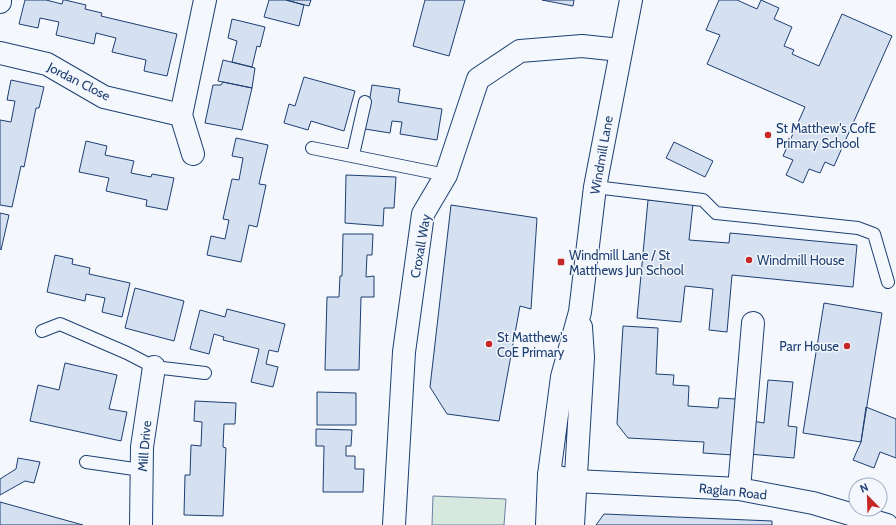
<svg xmlns="http://www.w3.org/2000/svg" width="896" height="525" font-family="Cabin,sans-serif">
<style>
.green{fill:#d7e8df;stroke:#687fa3}
.building{fill:#d5e0f0;stroke:#1d3f73}
.lines{fill:none;stroke-linecap:round;stroke-linejoin:round}
.service-casing{stroke:#1d3f73;stroke-width:14}
.minor-casing{stroke:#1d3f73;stroke-width:24}
.secondary-casing{stroke:#1d3f73;stroke-width:24}
.service{stroke:#f4f7fb;stroke-width:12}
.minor{stroke:#f4f7fb;stroke-width:22}
.secondary{stroke:#f4f7fb;stroke-width:22}
.poi-dot{fill:#c62828;stroke:#f4f7fb;stroke-width:1.5}
.labels{text-anchor:middle;stroke-width:3;stroke-linejoin:round;paint-order:stroke}
.street-label{font-size:13px;fill:#1d3f73;stroke:#f4f7fb}
.poi-label{font-size:13px;fill:#1d3f73;stroke:#f4f7fb;text-anchor:start}
</style>
<rect width="100%" height="100%" fill="#f4f7fb"/>
<!-- green -->
<path class="green" d="M 433,496 L 506,499 L 504,525 L 432,525 Z"/>
<!-- building -->
<path class="building" d="M 25,0 L 46,0 L 62,4 L 63,0 L 65,0 L 86,5 L 85,9 L 102,13 L 101,16 L 177,34 L 167,76 L 144,71 L 146,60 L 112,52 L 116,38 L 96,33 L 94,44 L 56,35 L 59,22 L 40,18 L 38,28 L 19,24 Z
M 269,0 L 286,0 L 304,5 L 299,26 L 264,17 Z
M 286,0 L 311,0 L 309,6 Z
M 425,0 L 465,0 L 449,56 L 413,46 Z
M 542,0 L 574,0 L 573,6 Z
M 719,0 L 737,0 L 757,9 L 761,0 L 779,8 L 774,19 L 792,27 L 784,46 L 794,50 L 792,54 L 819,66 L 842,14 L 892,36 L 834,166 L 825,162 L 820,173 L 809,169 L 803,183 L 786,175 L 793,160 L 783,156 L 805,107 L 707,64 L 720,35 L 706,30 Z
M 232,19 L 265,27 L 260,47 L 257,46 L 252,67 L 232,62 L 237,41 L 228,38 Z
M 223,60 L 255,68 L 252,88 L 218,81 Z
M 304,77 L 355,91 L 344,131 L 311,121 L 308,130 L 284,123 L 289,104 L 295,106 Z
M 11,80 L 44,87 L 39,108 L 36,108 L 24,167 L 21,166 L 12,207 L 0,205 L 0,120 L 11,122 L 15,101 L 7,100 Z
M 223,82 L 252,88 L 242,130 L 205,123 L 213,85 L 221,85 Z
M 372,85 L 400,89 L 398,102 L 442,109 L 437,140 L 400,134 L 402,122 L 392,121 L 390,133 L 365,129 Z
M 236,138 L 268,145 L 259,184 L 266,185 L 257,227 L 249,225 L 241,262 L 207,255 L 211,236 L 225,239 L 229,220 L 223,219 L 232,179 L 239,180 L 243,158 L 232,156 Z
M 86,141 L 107,146 L 105,155 L 134,161 L 131,173 L 151,177 L 152,174 L 174,178 L 167,210 L 146,206 L 147,200 L 106,191 L 109,178 L 79,172 Z
M 674,142 L 713,161 L 705,177 L 666,158 Z
M 346,175 L 396,177 L 394,208 L 384,208 L 383,226 L 345,223 Z
M 648,200 L 693,204 L 689,240 L 729,243 L 730,233 L 857,245 L 853,287 L 732,275 L 727,332 L 709,330 L 713,289 L 685,286 L 681,322 L 637,318 Z
M 451,205 L 537,218 L 531,309 L 520,306 L 499,421 L 447,414 L 430,387 Z
M 0,213 L 9,215 L 1,250 L 0,249 Z
M 343,234 L 373,234 L 372,255 L 367,255 L 366,277 L 374,276 L 374,297 L 361,297 L 359,370 L 325,370 L 327,297 L 339,297 L 340,276 L 342,276 Z
M 55,255 L 73,259 L 72,264 L 90,268 L 89,274 L 130,283 L 122,317 L 102,312 L 105,298 L 86,294 L 85,301 L 47,292 Z
M 135,288 L 184,301 L 174,341 L 125,328 Z
M 824,303 L 882,313 L 861,442 L 803,433 Z
M 227,309 L 285,324 L 278,352 L 269,350 L 266,364 L 278,367 L 273,387 L 251,382 L 259,349 L 223,340 L 224,337 L 214,334 L 209,354 L 190,349 L 200,310 L 225,317 Z
M 623,326 L 658,328 L 656,374 L 674,375 L 673,385 L 689,386 L 688,406 L 718,408 L 719,398 L 736,399 L 733,455 L 703,453 L 704,442 L 628,438 L 617,424 Z
M 65,363 L 117,375 L 109,409 L 127,412 L 121,441 L 30,421 L 38,385 L 59,390 Z
M 768,380 L 793,382 L 788,426 L 797,427 L 794,458 L 749,454 L 752,421 L 764,423 Z
M 317,392 L 356,393 L 356,425 L 317,425 Z
M 195,401 L 236,403 L 235,424 L 224,424 L 223,447 L 226,448 L 223,516 L 184,515 L 185,475 L 190,475 L 191,445 L 201,446 L 202,422 L 194,421 Z
M 866,407 L 896,419 L 896,458 L 880,452 L 874,468 L 853,460 L 861,442 Z
M 316,429 L 352,430 L 351,446 L 346,446 L 346,456 L 355,456 L 355,469 L 364,469 L 363,492 L 323,492 L 324,446 L 316,446 Z
M 18,458 L 40,462 L 34,483 L 25,481 L 0,495 L 0,479 L 16,469 Z
M 0,502 L 83,525 L 0,525 Z
M 604,514 L 772,521 L 772,525 L 596,525 Z"/>
<g class="lines">
<defs>
<path id="service" d="M 312,148 L 446,175
M 353,155 L 365,102
M 595,187 L 703,200 L 716,213 L 858,228 L 874,234 L 888,282
M 42,331 L 60,324 L 127,353 L 154,367 L 205,373
M 86,462 L 141,470"/>
<path id="minor" d="M 0,2 L 0,0
M 0,53 L 47,64 L 104,97 L 181,115
M 193,154 L 181,115 L 205,0
M 549,475 L 575,481 L 739,489 L 813,503 L 887,525
M 739,489 L 753,323
M 141,525 L 142,447 L 154,367
M 394,525 L 404,352 L 423,214 L 446,175 L 478,79 L 520,51 L 582,46 L 620,50
M 558,525 L 560,485 L 575,481"/>
<path id="secondary" d="M 547,525 L 549,475 L 562,377 L 580,312 L 595,187 L 631,0
M 573,525 L 583,357 L 581,327"/>
</defs>
<!-- service casing -->
<use href="#service" class="service-casing"/>
<!-- minor casing -->
<use href="#minor" class="minor-casing"/>
<!-- secondary casing -->
<use href="#secondary" class="secondary-casing"/>
<!-- service -->
<use href="#service" class="service"/>
<!-- minor -->
<use href="#minor" class="minor"/>
<!-- secondary -->
<use href="#secondary" class="secondary"/>
</g>
<!-- markers -->
<g class="poi-dot">
<circle cx="768" cy="135" r="4"/>
<circle cx="749" cy="260" r="4"/>
<rect x="557" y="258" width="8" height="8" rx="2"/>
<circle cx="489" cy="344" r="4"/>
<circle cx="847" cy="346" r="4"/>
</g>
<g class="labels">
<!-- street labels -->
<g class="street-label">
<text transform="translate(79 81) rotate(27)" y="5">Jordan Close</text>
<text transform="translate(601 155) rotate(-80)" y="5">Windmill Lane</text>
<text transform="translate(420 246) rotate(-80)" y="5">Croxall Way</text>
<text transform="translate(144 446) rotate(-85)" y="5">Mill Drive</text>
<text transform="translate(733 491) rotate(6)" y="5">Raglan Road</text>
</g>
<!-- poi labels -->
<g class="poi-label">
<text x="776" y="133">St Matthew's CofE<tspan x="776" dy="15">Primary School</tspan></text>
<text x="569" y="260">Windmill Lane / St<tspan x="569" dy="15">Matthews Jun School</tspan></text>
<text x="757" y="265">Windmill House</text>
<text x="497" y="342">St Matthew's<tspan x="497" dy="15">CoE Primary</tspan></text>
<text x="839" y="351" text-anchor="end">Parr House</text>
</g>
</g>
<!-- north arrow -->
<g transform="translate(868 497) rotate(337)"><circle r="19" fill="#f4f7fb" stroke="#9eadc5"/>
<path d="M0-3L7 15L0 10L-7 15Z" fill="#c62828"/>
<text y="-6" font-size="11" font-weight="bold" text-anchor="middle" fill="#1d3f73">N</text>
</g>
</svg>
